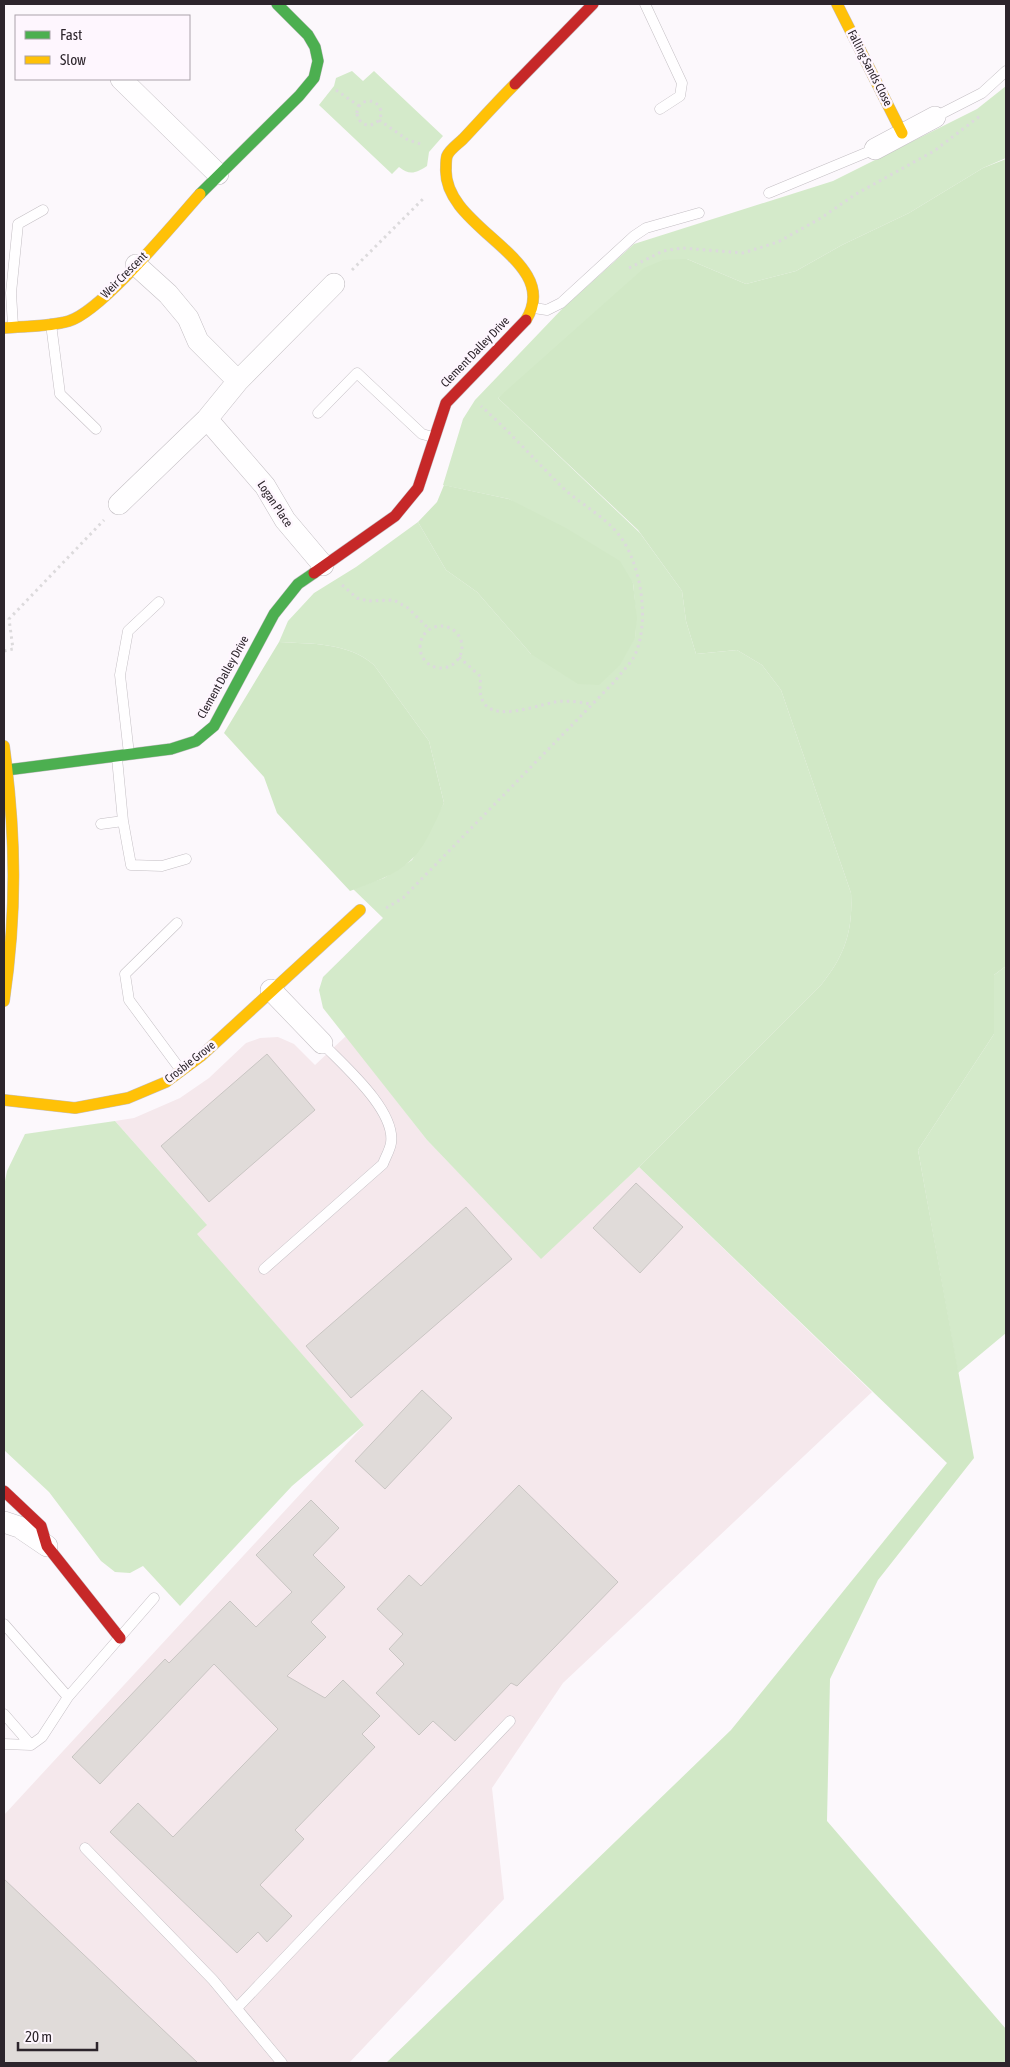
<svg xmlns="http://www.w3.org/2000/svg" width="1010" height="2067" font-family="'Asap Condensed',sans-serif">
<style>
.industrial{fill:#f5e8ec}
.green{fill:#d4eaca}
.forest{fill:#d1e8c6}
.building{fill:#e0dbd9;stroke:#c9c5c3}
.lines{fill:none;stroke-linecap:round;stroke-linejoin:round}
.lane-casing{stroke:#c4bfc4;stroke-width:11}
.street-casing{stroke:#c4bfc4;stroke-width:22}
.fast-casing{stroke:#c4bfc4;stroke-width:12}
.slow-casing{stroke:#c4bfc4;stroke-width:12}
.jam-casing{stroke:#c4bfc4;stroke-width:12}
.path{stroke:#dcdadc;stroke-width:3;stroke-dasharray:2.5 4;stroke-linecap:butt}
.lane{stroke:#fffeff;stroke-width:10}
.street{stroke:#fffeff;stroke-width:21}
.fast{stroke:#4caf50;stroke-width:11}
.slow{stroke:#ffc107;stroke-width:11}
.jam{stroke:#c62828;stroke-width:11}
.labels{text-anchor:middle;stroke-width:5;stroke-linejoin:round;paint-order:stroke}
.street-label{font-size:12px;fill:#2d252c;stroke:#fef6fe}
</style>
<rect width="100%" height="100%" fill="#fcf8fc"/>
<!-- industrial -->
<path class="industrial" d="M 346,1036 L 427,1140 L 541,1258 L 639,1167 L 872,1392 L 563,1683 L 492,1788 L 504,1899 L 349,2063 L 4,2063 L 4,1815 L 364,1425 L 196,1234 L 206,1224 L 115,1121 L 134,1118 L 180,1098 L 209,1078 L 246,1043 L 260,1038 L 278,1037 L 294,1044 L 315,1065 Z"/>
<!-- green -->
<path class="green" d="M 352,71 L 363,81 L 374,71 L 443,136 L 429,152 L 427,166 C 416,173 410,176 399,167 L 392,174 L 319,105 L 334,86 L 336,78 Z
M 1006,86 L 1006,158 L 983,168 L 909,213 L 842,245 L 796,271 L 746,284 L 687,259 L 498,398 L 640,533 L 682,591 L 686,621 L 696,654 L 737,650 L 762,665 L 781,690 L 851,893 C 853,931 845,955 821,985 L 639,1167 L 541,1259 L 427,1140 L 323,1008 L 319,990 L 323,977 L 383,918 L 353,889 L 384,878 L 412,860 L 444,803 L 429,741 L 374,665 C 348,642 311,644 279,642 L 288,621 L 314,593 L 356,567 L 418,522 L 446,570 L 477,592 L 531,654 L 635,638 L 636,615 L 633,583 L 509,499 L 443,485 L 463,419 L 475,400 L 562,309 L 634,244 L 833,181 L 977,109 Z
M 1006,966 L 1006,1333 L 958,1373 L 918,1150 L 994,1034 L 994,975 Z
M 115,1121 L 207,1225 L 197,1234 L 364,1425 L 292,1486 L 180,1606 L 143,1566 L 130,1573 L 115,1572 L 101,1561 L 49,1492 L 4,1450 L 4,1186 L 7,1171 L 25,1134 Z"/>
<!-- forest -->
<path class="forest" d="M 1006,159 L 1006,966 L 994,975 L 994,1034 L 918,1150 L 974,1458 L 878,1580 L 830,1679 L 827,1821 L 1006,2029 L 1006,2063 L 386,2063 L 731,1730 L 947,1463 L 639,1167 L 821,985 C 845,955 853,931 851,893 L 781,690 L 762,665 L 737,650 L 696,654 L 686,621 L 682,591 L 638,530 L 498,398 L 644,268 L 663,260 L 687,259 L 746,284 L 796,271 L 842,245 L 909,213 L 983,168 Z
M 444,485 L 509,499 L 566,528 L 620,561 L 633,583 L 637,618 L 635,638 L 620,665 L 599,685 L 578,684 L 531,654 L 477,592 L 446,570 L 418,522 L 437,502 Z
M 279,642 C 311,644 348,642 374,665 L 429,741 L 444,803 C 436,820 425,848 411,860 C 395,876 371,883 350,891 L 277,813 L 264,777 L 224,733 Z"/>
<!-- building -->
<path class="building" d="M 267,1054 L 315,1110 L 209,1202 L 161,1146 Z
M 636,1183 L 683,1227 L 640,1273 L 593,1228 Z
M 466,1207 L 512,1259 L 351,1398 L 306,1346 Z
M 422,1390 L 452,1418 L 385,1489 L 355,1461 Z
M 519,1485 L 618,1582 L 517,1686 L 511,1683 L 455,1741 L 433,1721 L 419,1735 L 376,1693 L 404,1664 L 389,1649 L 403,1634 L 377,1609 L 409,1575 L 421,1586 Z
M 311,1500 L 339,1528 L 313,1555 L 345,1587 L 311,1622 L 326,1637 L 287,1676 L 325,1698 L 343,1680 L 380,1716 L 362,1734 L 375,1747 L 295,1830 L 304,1839 L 260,1885 L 292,1916 L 267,1942 L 258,1932 L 237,1953 L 110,1832 L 138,1803 L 173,1837 L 278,1729 L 214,1664 L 100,1784 L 72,1757 L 165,1659 L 169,1663 L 230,1601 L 256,1627 L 292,1592 L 256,1555 Z
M 4,1879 L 198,2063 L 4,2063 Z"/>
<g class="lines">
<defs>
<path id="lane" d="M 645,4 L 682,83 L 680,96 L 660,109
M 935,117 L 982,93 L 1006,71
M 769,193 L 875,149
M 534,308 L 547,310 L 561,303 L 634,236 L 646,228 L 699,213
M 51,324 L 60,394 L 96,429
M 13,326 L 11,293 L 18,224 L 43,210
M 318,413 L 357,373 L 422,434 L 433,437
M 129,754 L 120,675 L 128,631 L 159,602
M 117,758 L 123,821 L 131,865 L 162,866 L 186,859
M 101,824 L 123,821
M 177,923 L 125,974 L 129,1000 L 180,1069
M 264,1269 L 383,1164 C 385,1158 390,1150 391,1143 C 396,1110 343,1065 322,1043
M 4,1624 L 68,1697
M 4,1714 L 31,1745
M 4,1744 L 31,1745 L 42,1737 L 68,1697 L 154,1598
M 85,1848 L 213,1980 L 282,2063
M 237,2008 L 510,1721"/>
<path id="street" d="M 121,79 L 218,174
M 875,149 L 935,117
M 136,265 L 168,294 L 188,318 L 198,341 L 238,381
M 207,419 L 265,486 L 285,520 L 323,565
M 119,504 L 207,419 L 238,381 L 334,284
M 271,990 L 322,1043
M 4,1522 L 19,1527 L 47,1546"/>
<path id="fast" d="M 200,194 L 299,96 L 314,78 L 318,61 L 315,47 L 308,35 L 277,4
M 7,770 L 171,749 L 196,741 L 214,726 L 274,614 L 298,584 L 314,573"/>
<path id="slow" d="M 837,4 L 902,133
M 515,84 C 497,102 480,121 463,139 C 458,144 449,150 447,156 C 446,159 446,165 446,168 C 442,229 564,259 526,320
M 4,328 C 24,326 49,327 69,321 C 102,311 174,223 200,194
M 4,746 C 16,836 17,912 4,1001
M 4,1100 L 75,1108 L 128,1098 L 166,1082 L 201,1056 L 360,910"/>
<path id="jam" d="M 515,84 L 593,4
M 314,573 L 395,516 L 418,488 L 446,403 L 526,320
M 4,1491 L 41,1526 L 47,1546 L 120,1638"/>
</defs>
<!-- lane casing -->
<use href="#lane" class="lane-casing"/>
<!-- street casing -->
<use href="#street" class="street-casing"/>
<!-- fast casing -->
<use href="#fast" class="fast-casing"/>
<!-- slow casing -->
<use href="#slow" class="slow-casing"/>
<!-- jam casing -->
<use href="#jam" class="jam-casing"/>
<!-- path -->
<path class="path" d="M 336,90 L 359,106
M357 113a12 12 0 1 1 24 0a12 12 0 1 1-24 0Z
M 379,120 L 408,140 L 424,145
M 629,268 L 663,251 L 682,248 L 743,253 L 778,242 L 821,218 L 856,194 L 934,151 L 980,116
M 352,270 L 424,198
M 342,585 L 357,598 L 368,601 L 394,600 L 408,608 L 429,629
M420 647a21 21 0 1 1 42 0a21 21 0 1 1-42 0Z
M 4,651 L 13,649 L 9,619 L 104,520
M 459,657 L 481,677 C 472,730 526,708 555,702 C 567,700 579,702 590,704
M 386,908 L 403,898 L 615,681 C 621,673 629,665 634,657 C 650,624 642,569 622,539 C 607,517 581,505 562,487 C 535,460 509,431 481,406"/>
<!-- lane -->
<use href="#lane" class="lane"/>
<!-- street -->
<use href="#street" class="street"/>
<!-- fast -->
<use href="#fast" class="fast"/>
<!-- slow -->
<use href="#slow" class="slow"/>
<!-- jam -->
<use href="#jam" class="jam"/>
</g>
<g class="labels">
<!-- street labels -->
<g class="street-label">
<text transform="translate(870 68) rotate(63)" y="4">Falling Sands Close</text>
<text transform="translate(124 275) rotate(-45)" y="4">Weir Crescent</text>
<text transform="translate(475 352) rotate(-46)" y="4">Clement Dalley Drive</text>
<text transform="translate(275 504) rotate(56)" y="4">Logan Place</text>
<text transform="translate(223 677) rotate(-61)" y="4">Clement Dalley Drive</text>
<text transform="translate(190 1062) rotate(-38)" y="4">Crosbie Grove</text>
</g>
</g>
<!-- border -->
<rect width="1010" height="2067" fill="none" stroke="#2d252c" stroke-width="10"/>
<!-- legend -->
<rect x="15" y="15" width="175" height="65" fill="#fef6fe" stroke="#aaa2aa"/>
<rect x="25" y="31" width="25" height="8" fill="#4caf50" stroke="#aaa2aa"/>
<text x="60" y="40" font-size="15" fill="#2d252c">Fast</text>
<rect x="25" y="56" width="25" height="8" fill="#ffc107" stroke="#aaa2aa"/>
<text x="60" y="65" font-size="15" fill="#2d252c">Slow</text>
<!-- scale -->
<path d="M18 2042v8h79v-8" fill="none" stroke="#2d252c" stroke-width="2.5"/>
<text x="25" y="2042" font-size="15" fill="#2d252c" stroke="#fef6fe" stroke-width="4" paint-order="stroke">20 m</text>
</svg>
